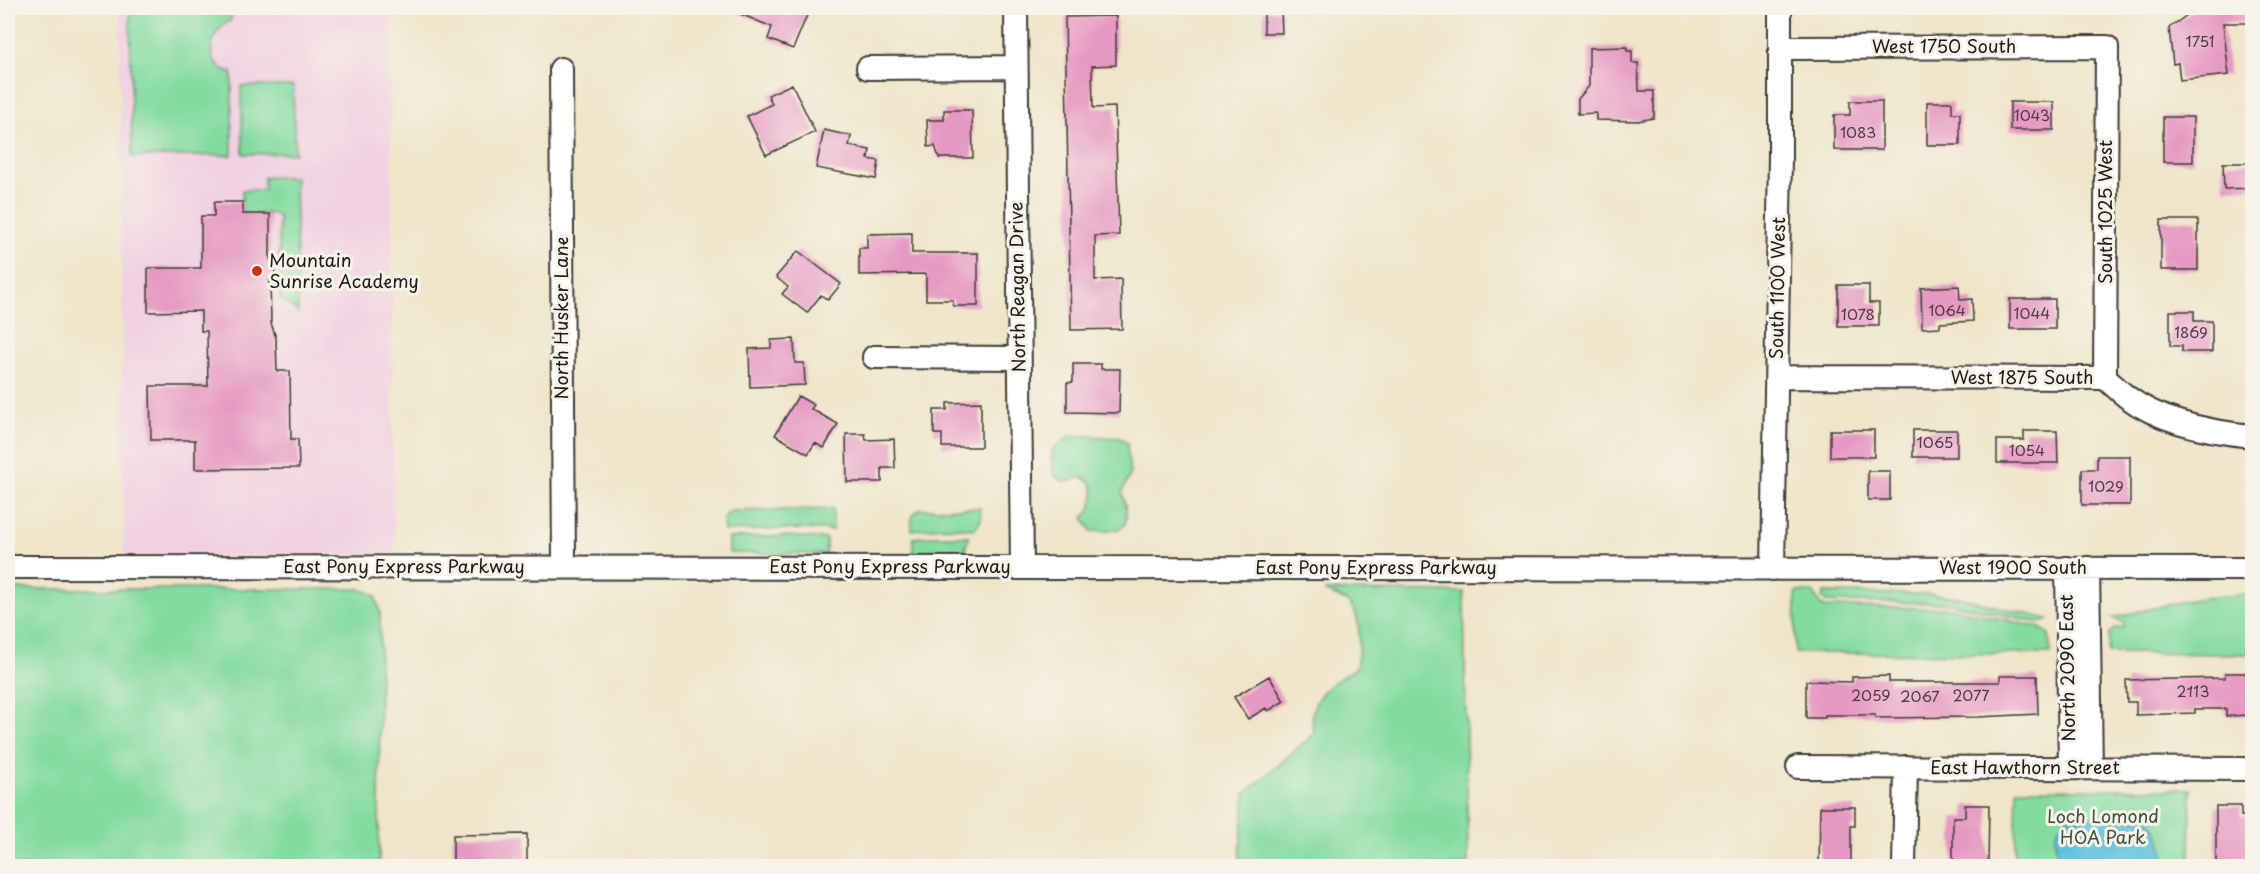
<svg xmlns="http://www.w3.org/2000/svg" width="2260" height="874" font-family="'Playpen Sans',sans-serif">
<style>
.built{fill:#f1d0e2}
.green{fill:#84dba0;stroke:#507c5e;stroke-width:1.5}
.water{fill:#5dc1db;stroke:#3c6e7c;stroke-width:1.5}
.building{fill:#e699c2}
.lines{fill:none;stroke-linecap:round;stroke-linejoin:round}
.minor-casing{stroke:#3c3a36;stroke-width:26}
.minor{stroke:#fff;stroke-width:22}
.poi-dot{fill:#c8321e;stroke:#f7f3e8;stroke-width:2}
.labels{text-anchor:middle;stroke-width:6;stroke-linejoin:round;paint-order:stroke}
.number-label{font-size:15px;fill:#4e3b46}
.street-label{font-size:18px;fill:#1c1c1c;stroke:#f7f3e8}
.poi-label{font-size:18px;fill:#1c1c1c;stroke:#f7f3e8;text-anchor:start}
.park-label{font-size:18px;fill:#3b5544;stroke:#f7f3e8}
</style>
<rect width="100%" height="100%" fill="#f7f3e8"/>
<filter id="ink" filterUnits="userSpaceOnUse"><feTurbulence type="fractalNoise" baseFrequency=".0167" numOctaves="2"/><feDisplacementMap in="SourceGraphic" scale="12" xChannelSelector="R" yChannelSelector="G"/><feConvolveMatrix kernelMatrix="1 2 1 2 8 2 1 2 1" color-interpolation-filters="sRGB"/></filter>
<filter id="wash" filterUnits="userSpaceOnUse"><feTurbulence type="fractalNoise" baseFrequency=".008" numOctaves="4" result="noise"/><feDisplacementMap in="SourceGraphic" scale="24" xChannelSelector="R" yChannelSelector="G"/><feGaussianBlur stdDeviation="1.35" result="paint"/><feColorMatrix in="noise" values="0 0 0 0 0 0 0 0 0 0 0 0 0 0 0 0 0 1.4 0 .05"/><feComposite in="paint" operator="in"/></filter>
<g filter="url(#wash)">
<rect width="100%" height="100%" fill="#f0e5ca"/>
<!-- built -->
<path class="built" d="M 120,8 L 390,8 L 394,554 L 124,556 Z"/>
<!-- green -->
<path class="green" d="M 130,8 L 231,8 L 231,20 C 208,31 202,67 232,72 L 232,155 L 132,157 Z
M 241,86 L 293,86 L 295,153 L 243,154 Z
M 264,177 L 295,177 L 298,312 L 280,298 L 279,217 L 272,213 L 243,214 L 242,190 L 264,190 Z
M 1071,435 L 1120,438 L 1127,443 L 1130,475 L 1122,492 C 1131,526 1129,533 1091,531 L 1084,518 C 1093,508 1101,484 1083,478 C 1077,476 1075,480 1070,481 C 1050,484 1051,463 1052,450 Z
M 980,508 L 981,520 L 975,529 L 943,527 L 912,530 C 911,520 911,514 920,509 Z
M 833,509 L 833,530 L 789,529 L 724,531 L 723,518 L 731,511 Z
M 785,536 L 826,539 L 826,554 L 729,553 L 729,538 Z
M 930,536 L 969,536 L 964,553 L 913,554 L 913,538 Z
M 8,589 L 360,589 L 375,595 L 380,612 L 379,866 L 8,866 Z
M 1324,591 L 1464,592 L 1468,866 L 1239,866 L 1245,794 L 1314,734 C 1313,727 1311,717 1313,710 C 1319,689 1338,679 1356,668 C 1359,650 1364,614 1347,602 C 1340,597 1331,594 1324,591 Z
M 1796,592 L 1813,592 L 1820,605 L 1825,607 L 1952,608 L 2038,627 L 2049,634 L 2051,654 L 1795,653 Z
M 1824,593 L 1929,594 L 1958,597 L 2049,619 L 2045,622 L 2037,622 L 1949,603 L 1826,602 L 1822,598 Z
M 2252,595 L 2252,654 L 2108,653 L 2109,634 L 2114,629 L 2124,627 L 2124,622 L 2113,618 C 2160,606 2204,594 2252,595 Z
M 2017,789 L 2191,789 L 2190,866 L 2015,866 Z"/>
<!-- water -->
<path class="water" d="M 2107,817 L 2150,820 C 2160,834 2165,849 2165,866 L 2060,866 C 2057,849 2049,833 2066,819 Z"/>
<g id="blocks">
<!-- building -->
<path class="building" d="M 726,8 L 810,8 L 793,49 L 768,39 L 772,27 Z
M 2197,8 L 2253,8 L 2253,23 L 2223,23 L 2229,75 L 2180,80 L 2178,63 L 2173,64 L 2169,28 Z
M 1281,10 L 1282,33 L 1264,33 L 1264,11 Z
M 1116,16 L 1116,65 L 1092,66 L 1093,108 L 1115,107 L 1119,235 L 1095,236 L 1095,280 L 1121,279 L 1122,329 L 1071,330 L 1065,17 Z
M 1627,47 L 1627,51 L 1632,51 L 1632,63 L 1638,63 L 1639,91 L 1654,91 L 1654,118 L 1638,121 L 1596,120 L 1596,113 L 1578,114 L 1578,99 L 1589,86 L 1589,48 Z
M 792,84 L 815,132 L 766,155 L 747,116 L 772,104 L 768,95 Z
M 1850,101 L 1882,101 L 1882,150 L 1834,150 L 1834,115 L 1850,115 Z
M 1927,102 L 1952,102 L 1952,113 L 1960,113 L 1960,145 L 1927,145 Z
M 2010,102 L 2054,102 L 2054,130 L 2010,130 Z
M 944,110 L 972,110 L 973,158 L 939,158 L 935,146 L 928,147 L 927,120 L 944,120 Z
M 2163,117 L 2193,117 L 2193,162 L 2163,162 Z
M 824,130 L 851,136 L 849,146 L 870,150 L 868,159 L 879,161 L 876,179 L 816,168 Z
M 2223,163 L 2253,163 L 2253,188 L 2224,189 Z
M 214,202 L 243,202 L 243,214 L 270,214 L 270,259 L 274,259 L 275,280 L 270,280 L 271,323 L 276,338 L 277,371 L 290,371 L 291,439 L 298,439 L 299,468 L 195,469 L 195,440 L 151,440 L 150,386 L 208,386 L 207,331 L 201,331 L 201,311 L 148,312 L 148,268 L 201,268 L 201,216 L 214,216 Z
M 2161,220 L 2198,220 L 2198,270 L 2161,270 Z
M 912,233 L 912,253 L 978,253 L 978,306 L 953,306 L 953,300 L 926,300 L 926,274 L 859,275 L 859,248 L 867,248 L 867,234 Z
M 798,251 L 841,284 L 828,300 L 821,295 L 807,313 L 782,294 L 788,287 L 776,277 Z
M 1838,285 L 1869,285 L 1869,303 L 1879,303 L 1879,326 L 1838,326 Z
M 1959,286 L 1960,300 L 1972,299 L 1973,321 L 1940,323 L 1940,327 L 1922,328 L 1921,288 Z
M 2010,299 L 2055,299 L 2055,329 L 2010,329 Z
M 2170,311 L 2194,311 L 2194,321 L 2212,321 L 2212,352 L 2182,352 L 2182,346 L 2170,346 Z
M 794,339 L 795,363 L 804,363 L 805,385 L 750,387 L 749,349 L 771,348 L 771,340 Z
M 1073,364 L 1101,364 L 1101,369 L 1120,369 L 1119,413 L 1067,412 L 1067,383 L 1073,382 Z
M 798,396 L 814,405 L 811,409 L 838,424 L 824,448 L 815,443 L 808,454 L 775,435 Z
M 981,402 L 981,447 L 942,447 L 942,434 L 934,434 L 934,410 L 947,410 L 947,403 Z
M 1830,430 L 1874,430 L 1874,457 L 1830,457 Z
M 1913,430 L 1957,430 L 1957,457 L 1913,457 Z
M 2024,431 L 2057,431 L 2058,463 L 1997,463 L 1997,440 L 2024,440 Z
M 846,434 L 865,434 L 866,440 L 894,439 L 895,468 L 882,468 L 882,482 L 847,482 Z
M 2097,456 L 2130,456 L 2130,505 L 2082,505 L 2082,469 L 2097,469 Z
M 1868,471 L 1890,471 L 1890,500 L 1868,500 Z
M 2225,673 L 2253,673 L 2253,715 L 2226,716 L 2226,709 L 2195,709 L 2195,713 L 2136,715 L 2136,702 L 2127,702 L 2126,680 L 2225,678 Z
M 1269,676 L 1284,701 L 1268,711 L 1266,708 L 1248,719 L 1234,697 Z
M 1889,676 L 1889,682 L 2000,682 L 2000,676 L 2037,676 L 2038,714 L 1978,717 L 1875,718 L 1875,715 L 1825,715 L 1825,718 L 1806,718 L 1806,681 L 1852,682 L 1852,677 Z
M 1965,805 L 1989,805 L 1988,867 L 1953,867 L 1953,817 L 1965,817 Z
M 2216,806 L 2241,806 L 2241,816 L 2251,816 L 2250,867 L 2216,867 Z
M 1820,807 L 1855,807 L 1855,826 L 1851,826 L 1851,867 L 1819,867 Z
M 527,834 L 527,867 L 453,867 L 453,835 Z"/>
</g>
</g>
<g filter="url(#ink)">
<use href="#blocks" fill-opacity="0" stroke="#3c3a36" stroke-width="1.5"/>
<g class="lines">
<defs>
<path id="minor" d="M 1016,8 L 1022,567
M 1781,48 L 2107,47 L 2105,378
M 868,68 L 1016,67
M 561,69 L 564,567
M 874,357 L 1019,358
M 1777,377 L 2105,378 C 2112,384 2119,391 2127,397 C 2162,423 2210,432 2252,436
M 8,567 L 2252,569
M 2067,568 L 2070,768
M 2088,568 L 2091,768
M 1773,569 L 1780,157 L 1780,8
M 1798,767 L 2252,769
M 1904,866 L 1906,767"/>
</defs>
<!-- minor casing -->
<use href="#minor" class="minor-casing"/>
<!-- minor -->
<use href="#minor" class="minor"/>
</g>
</g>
<!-- markers -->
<circle class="poi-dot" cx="257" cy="271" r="6"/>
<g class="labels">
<!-- number labels -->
<g class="number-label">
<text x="2200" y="47">1751</text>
<text x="2032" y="121">1043</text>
<text x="1858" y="138">1083</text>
<text x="1947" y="316">1064</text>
<text x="2032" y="319">1044</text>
<text x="1858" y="320">1078</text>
<text x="2191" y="338">1869</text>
<text x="1935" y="448">1065</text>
<text x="2027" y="456">1054</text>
<text x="2106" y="492">1029</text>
<text x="2193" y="697">2113</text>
<text x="1871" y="701">2059</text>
<text x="1971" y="701">2077</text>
<text x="1920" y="702">2067</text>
</g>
<!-- street labels -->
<g class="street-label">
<text x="1944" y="53">West 1750 South</text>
<text transform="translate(2106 212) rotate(-90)" y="6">South 1025 West</text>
<text transform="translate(1018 287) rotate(-91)" y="6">North Reagan Drive</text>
<text transform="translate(1778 288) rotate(-89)" y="6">South 1100 West</text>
<text transform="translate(562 318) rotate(-90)" y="6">North Husker Lane</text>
<text x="2022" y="384">West 1875 South</text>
<text x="404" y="573">East Pony Express Parkway</text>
<text x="890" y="573">East Pony Express Parkway</text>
<text x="1376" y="574">East Pony Express Parkway</text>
<text x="2013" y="574">West 1900 South</text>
<text transform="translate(2068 668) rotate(-91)" y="6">North 2090 East</text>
<text x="2025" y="774">East Hawthorn Street</text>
</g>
<!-- poi labels -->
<g class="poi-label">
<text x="269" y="267">Mountain<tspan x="269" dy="21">Sunrise Academy</tspan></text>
</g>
<!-- park labels -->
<g class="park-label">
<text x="2103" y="823">Loch Lomond<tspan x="2103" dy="21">HOA Park</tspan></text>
</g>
</g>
<!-- margin -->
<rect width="2260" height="874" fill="none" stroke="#f7f3e8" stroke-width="30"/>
</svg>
